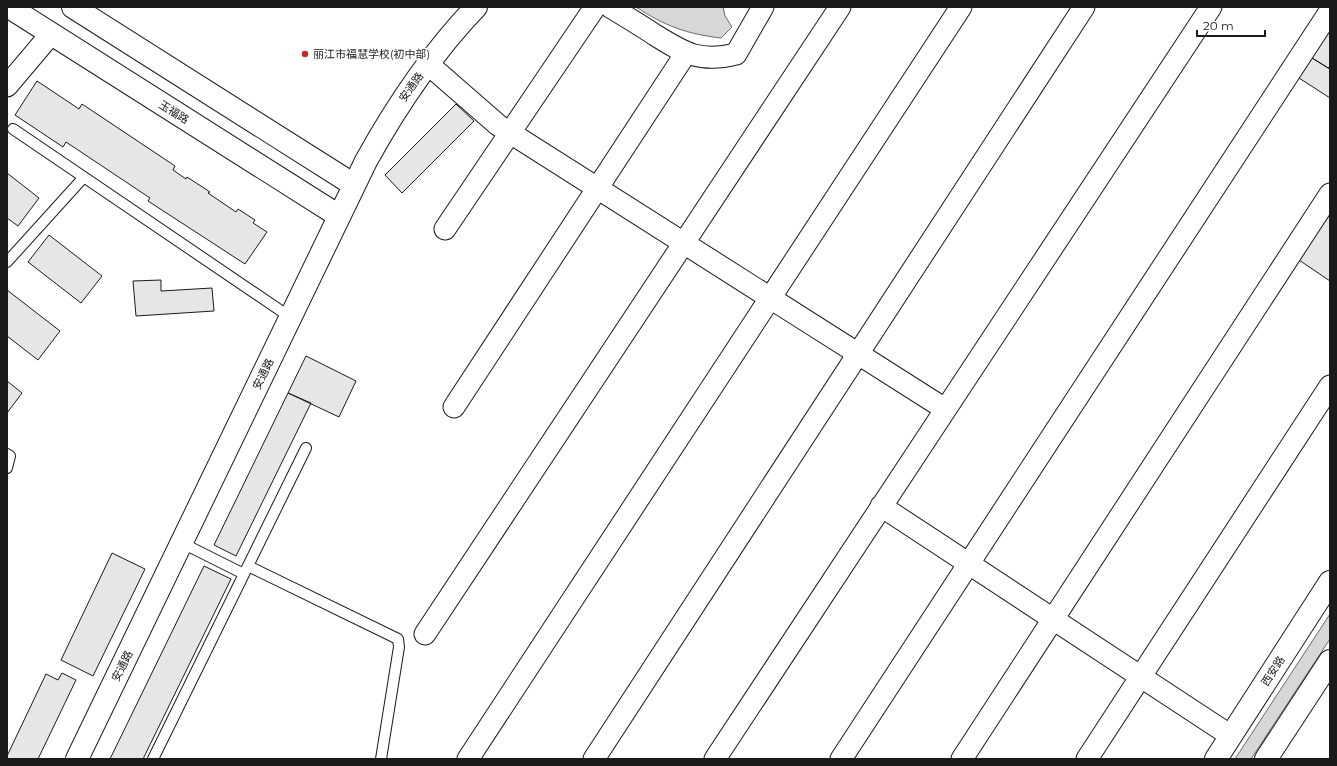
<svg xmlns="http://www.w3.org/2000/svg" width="1337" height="766" font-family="Montserrat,'Noto Sans SC',sans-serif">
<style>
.water{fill:#d7d7d7;stroke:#6a6a6a}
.building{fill:#e6e6e6;stroke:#1a1a1a}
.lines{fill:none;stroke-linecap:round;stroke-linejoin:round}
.lane-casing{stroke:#1a1a1a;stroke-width:12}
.street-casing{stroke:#1a1a1a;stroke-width:23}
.secondary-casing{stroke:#1a1a1a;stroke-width:24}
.lane{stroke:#fff;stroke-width:10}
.street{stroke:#fff;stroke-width:21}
.secondary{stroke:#fff;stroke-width:22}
.poi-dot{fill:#c62828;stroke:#fff;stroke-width:1.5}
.labels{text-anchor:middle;stroke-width:3;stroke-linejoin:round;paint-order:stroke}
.poi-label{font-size:11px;fill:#1a1a1a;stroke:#fff;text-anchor:start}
.street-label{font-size:11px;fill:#1a1a1a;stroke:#fff}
</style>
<rect width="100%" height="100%" fill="#fff"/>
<!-- water -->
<path class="water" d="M 636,7 L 723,7 L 725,16 L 732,27 L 721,38 C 687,34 665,26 636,7 Z
M 1330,614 L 1330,639 L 1251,759 L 1235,759 Z"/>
<!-- building -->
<path class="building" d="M 1330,29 L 1330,66 L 1328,68 L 1312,58 Z
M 1312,58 L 1330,69 L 1330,98 L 1299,78 Z
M 37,81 L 79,109 L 82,104 L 175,166 L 173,170 L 186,179 L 187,177 L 210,192 L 208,193 L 236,212 L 238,209 L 255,220 L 253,223 L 267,232 L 245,264 L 148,201 L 150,198 L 66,142 L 63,147 L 15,115 Z
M 456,104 L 474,121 L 402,193 L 385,175 Z
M 7,173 L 39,198 L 18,226 L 7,218 Z
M 1330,214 L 1330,281 L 1299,260 Z
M 49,235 L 102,276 L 81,303 L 28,262 Z
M 161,280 L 161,291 L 212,288 L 214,311 L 136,316 L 133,281 Z
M 7,290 L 60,331 L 38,360 L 7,336 Z
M 306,356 L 356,381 L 339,417 L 288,393 Z
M 7,381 L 22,393 L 7,413 Z
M 288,393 L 311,403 L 236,556 L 214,545 Z
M 112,553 L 145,569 L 93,676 L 61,660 Z
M 204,566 L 231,579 L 143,759 L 110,759 Z
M 62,673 L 76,680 L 38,759 L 7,759 L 7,756 L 46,674 L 58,680 Z"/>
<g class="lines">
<defs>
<path id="lane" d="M 13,129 L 290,317
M 7,262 L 84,177
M 7,454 L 10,456 L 7,468
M 182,543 L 244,574
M 248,566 L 398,639 L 399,647 L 381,759
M 153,759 L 306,448"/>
<path id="street" d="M 610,7 C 625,16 640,25 655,35 C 684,53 700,63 736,54 L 763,7
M 428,64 L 498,125 L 945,409
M 7,86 L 51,34
M 445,229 L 595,7
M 454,407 L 686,53
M 881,506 L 1231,736
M 425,634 L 840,7
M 468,759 L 961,7
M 594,759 L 1084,7
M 715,759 L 1211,7
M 841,759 L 1330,11
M 962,759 L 1330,194
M 1087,759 L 1330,386"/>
<path id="secondary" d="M 9,7 L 339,216
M 73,7 L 354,185
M 77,759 L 366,161 C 397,105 432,53 476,7
M 1216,759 L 1330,582
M 1266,759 L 1330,661"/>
</defs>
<!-- lane casing -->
<use href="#lane" class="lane-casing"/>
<!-- street casing -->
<use href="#street" class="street-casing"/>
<!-- secondary casing -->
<use href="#secondary" class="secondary-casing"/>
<!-- lane -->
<use href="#lane" class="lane"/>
<!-- street -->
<use href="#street" class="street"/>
<!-- secondary -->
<use href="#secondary" class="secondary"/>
</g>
<!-- markers -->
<circle class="poi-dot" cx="305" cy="54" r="4"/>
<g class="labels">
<!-- poi labels -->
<g class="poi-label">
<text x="313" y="58">丽江市福慧学校(初中部)</text>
</g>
<!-- street labels -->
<g class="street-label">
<text transform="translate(411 87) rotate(-55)" y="4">安通路</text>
<text transform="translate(174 112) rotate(32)" y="4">玉福路</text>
<text transform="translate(263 374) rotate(-64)" y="4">安通路</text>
<text transform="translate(122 666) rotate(-64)" y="4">安通路</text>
<text transform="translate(1273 671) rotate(-57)" y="4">西安路</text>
</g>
</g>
<!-- border -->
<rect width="1337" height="766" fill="none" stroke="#1a1a1a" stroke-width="16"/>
<!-- scale -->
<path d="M1197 30v6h68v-6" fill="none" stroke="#1a1a1a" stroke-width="2"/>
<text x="1203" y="30" font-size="12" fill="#1a1a1a" stroke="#ffffff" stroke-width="3" paint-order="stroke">20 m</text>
</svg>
